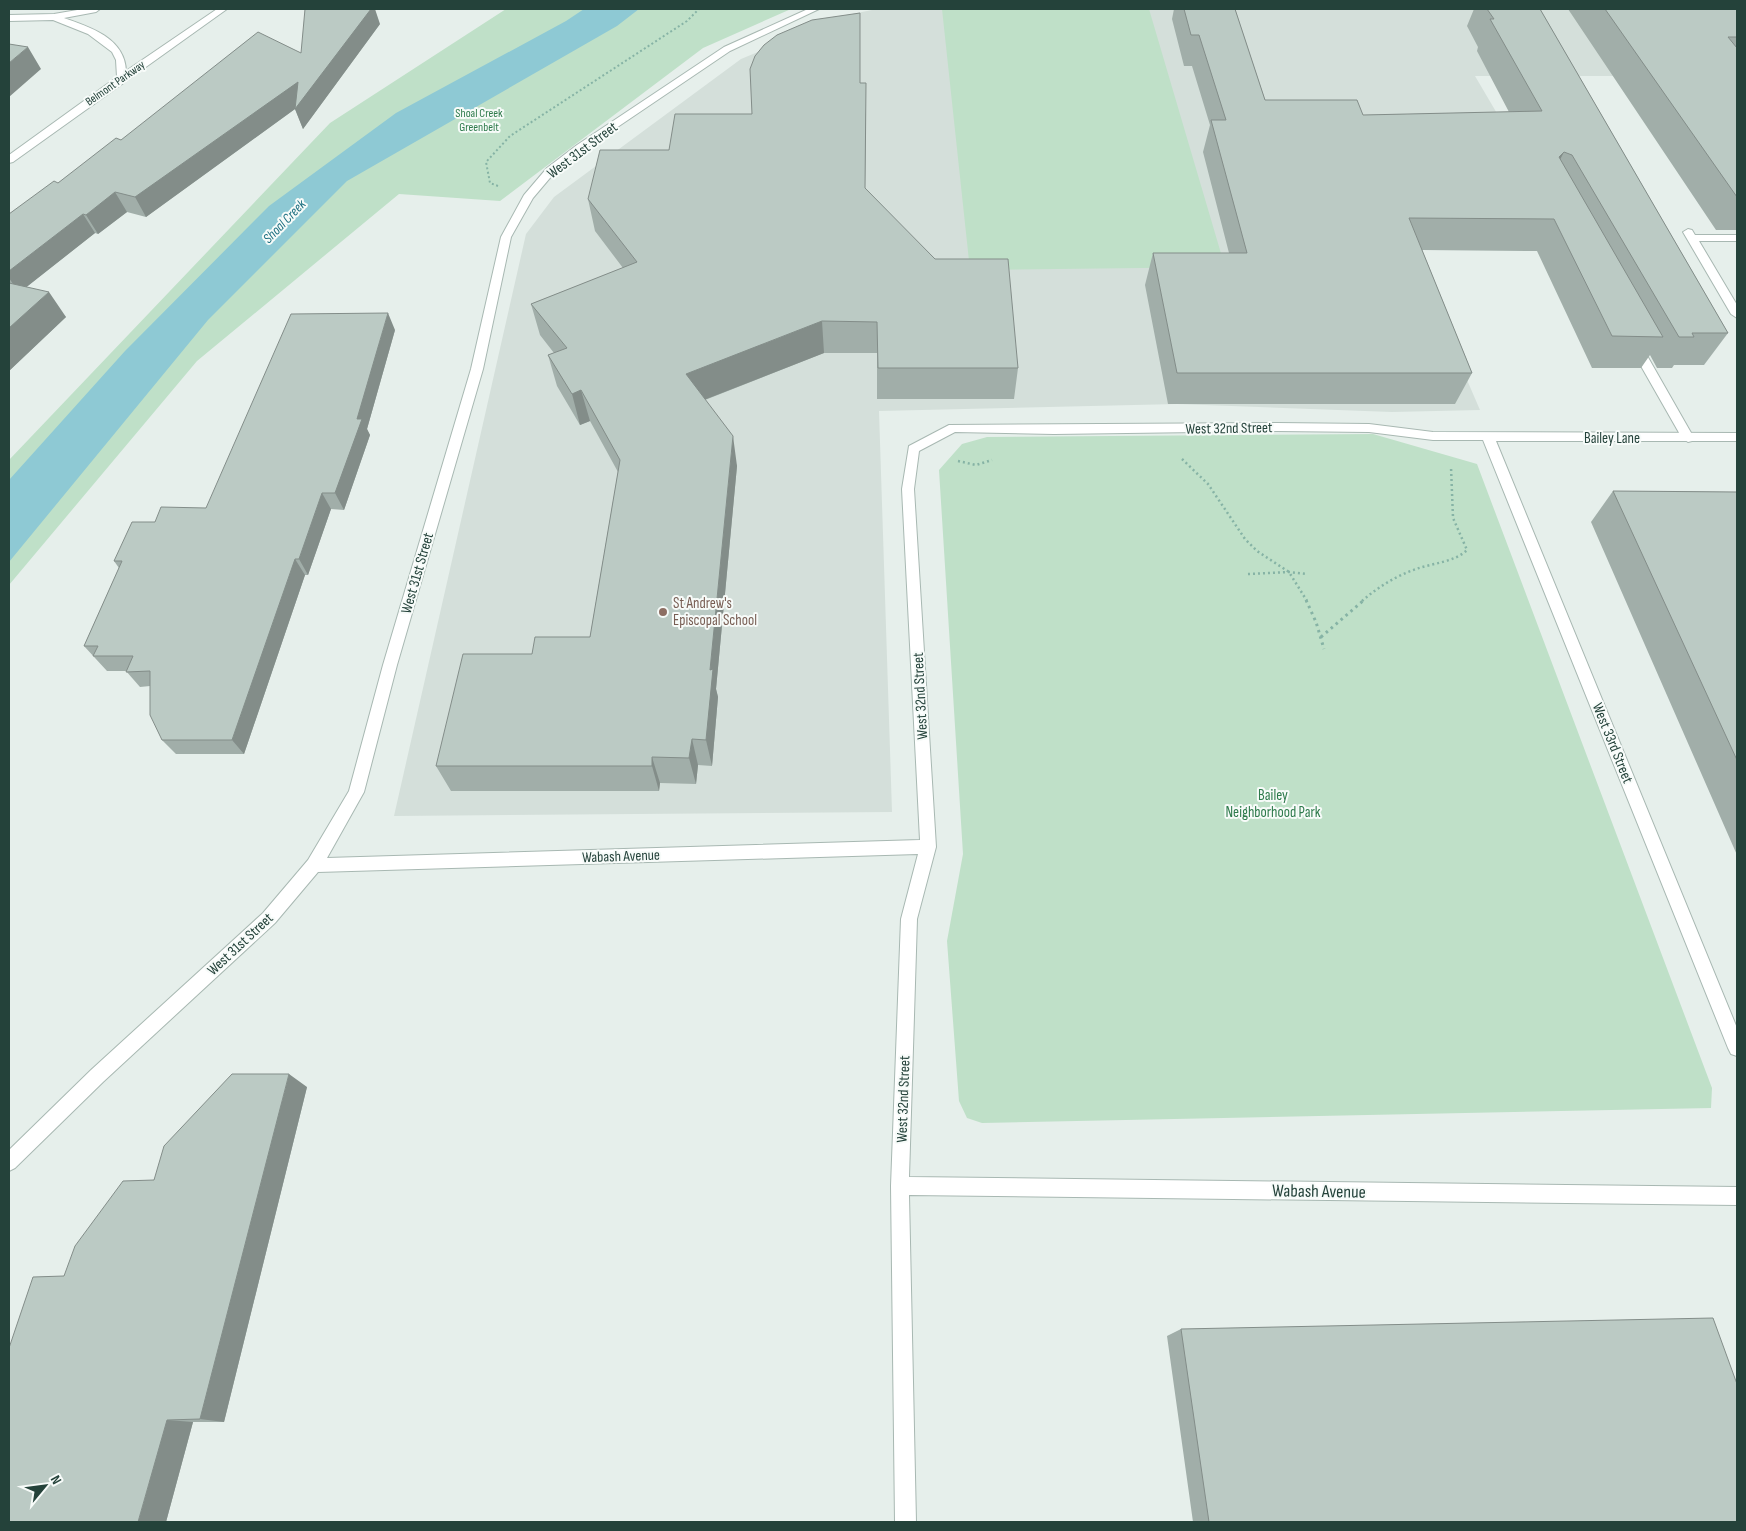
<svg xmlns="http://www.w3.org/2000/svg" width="1746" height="1531" font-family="'Sofia Sans Condensed',sans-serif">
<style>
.built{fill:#d4dfda}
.green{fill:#bfe0c8}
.water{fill:#8ec9d4}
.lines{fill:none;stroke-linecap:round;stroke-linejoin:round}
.lane-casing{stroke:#a8b8b2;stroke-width:2}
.street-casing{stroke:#a8b8b2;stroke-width:2}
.path-far2{stroke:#86b3a5;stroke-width:2;stroke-dasharray:2 2.5;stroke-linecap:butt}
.path-far1{stroke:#86b3a5;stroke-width:2.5;stroke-dasharray:2 3;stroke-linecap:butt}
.path{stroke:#86b3a5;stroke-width:3;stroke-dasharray:2.5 4;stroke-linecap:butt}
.lane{fill:#fff;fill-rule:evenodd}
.street{fill:#fff;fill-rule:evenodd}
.wall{fill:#a1aea9}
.shaded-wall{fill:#838d89}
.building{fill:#bbcac4;stroke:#838d89}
.education-dot{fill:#8d6e63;stroke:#f7fbf9;stroke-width:2}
.labels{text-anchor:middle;stroke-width:4;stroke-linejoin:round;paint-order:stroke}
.far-street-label{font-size:12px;fill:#24423a;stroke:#f7fbf9}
.far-park-label{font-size:12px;fill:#2d7a4b;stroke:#f7fbf9}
.far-water-label{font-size:14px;font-style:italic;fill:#1c6f80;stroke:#f7fbf9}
.street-label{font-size:15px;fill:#24423a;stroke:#f7fbf9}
.education-label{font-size:15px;fill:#785e54;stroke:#f7fbf9;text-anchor:start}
.park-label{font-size:15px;fill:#2d7a4b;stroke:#f7fbf9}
.near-street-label{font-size:18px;fill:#24423a;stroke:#f7fbf9}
</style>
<rect width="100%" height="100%" fill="#e6efeb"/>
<!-- built -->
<path class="built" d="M 877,9 L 1737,9 L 1737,76 L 1475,76 L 1525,161 L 1372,160 L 1480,410 L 1392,412 L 1177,404 L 879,411 L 892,812 L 394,816 L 526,234 L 554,197 L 741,59 L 847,15 Z"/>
<!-- green -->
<path class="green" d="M 506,9 L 791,9 L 703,48 L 500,201 L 399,194 L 197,361 L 9,585 L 9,460 L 330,123 Z
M 942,9 L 1149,9 L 1225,267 L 970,270 Z
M 1373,434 L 1477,464 L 1712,1088 L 1711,1108 L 982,1123 L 967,1118 L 959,1101 L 947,941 L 963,854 L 939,470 L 962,444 L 987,437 Z"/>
<!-- water -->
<path class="water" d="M 584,9 L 639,9 L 617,26 L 347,181 L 208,320 L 9,562 L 9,480 L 125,351 L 269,206 L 396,113 L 566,21 Z"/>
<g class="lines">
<defs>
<path id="lane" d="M 1688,229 L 1692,230 L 1695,235 L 1737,235 L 1737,241 L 1699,241 L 1737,305 L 1737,318 L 1731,314 L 1683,232 Z
M 1635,341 L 1641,345 L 1694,438 L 1692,441 L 1688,442 L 1682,438 L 1629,345 Z"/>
<path id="street" d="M 83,9 L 100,9 L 96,12 L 64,18 C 90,27 125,38 126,71 L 217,9 L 227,9 L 13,162 L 9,163 L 9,155 L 117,77 L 116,60 L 112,52 L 88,34 L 53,20 L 9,21 L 9,15 L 54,14 Z
M 808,9 L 819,9 L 730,51 L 585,149 L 555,172 L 533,198 L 511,237 L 483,369 L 397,665 L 364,792 L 327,858 L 920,840 L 902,489 L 909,446 L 949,425 L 1277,423 L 1369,424 L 1433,432 L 1737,433 L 1737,441 L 1496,441 L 1737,1028 L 1737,1056 L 1731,1054 L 1728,1048 L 1483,440 L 1433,440 L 1369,432 L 1277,431 L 1054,434 L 955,432 L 919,451 L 914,489 L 936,847 L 917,919 L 909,1177 L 1737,1187 L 1737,1205 L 909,1195 L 916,1522 L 895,1522 L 891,1186 L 901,919 L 918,854 L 318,872 L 275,923 L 103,1082 L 15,1168 L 9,1171 L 9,1150 L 91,1070 L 263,913 L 308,860 L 349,791 L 383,665 L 471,369 L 501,237 L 524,195 L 547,168 L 577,145 L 724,47 Z"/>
</defs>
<!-- lane casing -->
<use href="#lane" class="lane-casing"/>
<!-- street casing -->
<use href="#street" class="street-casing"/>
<!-- path-far2 -->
<path class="path-far2" d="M 498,186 L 490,183 L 486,162 L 510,136 L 687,21 L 699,9"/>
<!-- path-far1 -->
<path class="path-far1" d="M 1182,459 L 1208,484 L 1245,539 L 1257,551 L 1289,572 L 1307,601
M 958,461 L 976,465 L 992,460
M 1248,574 L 1289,572 L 1307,574
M 1362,601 C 1378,587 1396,576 1416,569 C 1433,563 1455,562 1467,550 L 1453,518 L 1451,467"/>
<!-- path -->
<path class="path" d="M 1306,600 L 1316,622 L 1324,649
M 1321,637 L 1364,600"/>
<!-- lane -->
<use href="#lane" class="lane"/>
<!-- street -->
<use href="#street" class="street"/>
</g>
<!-- wall -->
<path class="wall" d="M 1174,9 L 1235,9 L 1265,100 L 1363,115 L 1509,112 L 1477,51 L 1478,47 L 1467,26 L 1474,9 L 1540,9 L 1728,333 L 1704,365 L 1674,365 L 1672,368 L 1657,368 L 1650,355 L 1641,368 L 1592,368 L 1537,251 L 1422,250 L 1472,373 L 1455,404 L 1168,404 L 1145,285 L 1153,253 L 1229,253 L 1203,152 L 1210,125 L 1192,66 L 1184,66 L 1172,19 Z
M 1568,9 L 1737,9 L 1737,230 L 1716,230 Z
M 380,24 L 303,129 L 295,109 L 146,217 L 127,212 L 98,234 L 95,233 L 26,287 L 66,317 L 9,371 L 9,214 L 58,183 L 121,140 L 301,53 Z
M 860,83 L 866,114 L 865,188 L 1018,368 L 1014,399 L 877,399 L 877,353 L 824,353 L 705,400 L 737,466 L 716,689 L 718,697 L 712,766 L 698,765 L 696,784 L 660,783 L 659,791 L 451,791 L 436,766 L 532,654 L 590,637 L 618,472 L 590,421 L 580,425 L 557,386 L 548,355 L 554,353 L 540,335 L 531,304 L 623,268 L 595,231 L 588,199 L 669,150 L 752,114 Z
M 395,330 L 367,429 L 370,435 L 344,510 L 331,509 L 308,575 L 305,575 L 244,754 L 176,754 L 162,740 L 150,686 L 140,687 L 126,671 L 107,671 L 84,646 L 119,568 L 114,561 L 155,522 L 206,508 Z
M 1613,491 L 1737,492 L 1737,855 L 1591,522 Z
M 307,1087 L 224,1422 L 193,1422 L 166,1522 L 64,1276 L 154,1180 Z
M 1181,1329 L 1737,1522 L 1193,1522 L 1167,1336 Z"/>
<!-- shaded-wall -->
<path class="shaded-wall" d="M 371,9 L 375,9 L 380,24 L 303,129 L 295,109 L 146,217 L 135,197 Z
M 28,47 L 41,69 L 9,97 L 9,63 Z
M 1564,152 L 1548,183 L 1559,157 Z
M 115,192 L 127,212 L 98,234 L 86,215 Z
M 83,214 L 95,233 L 19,293 L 9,278 L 9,271 Z
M 49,292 L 66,317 L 9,371 L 9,328 Z
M 388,313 L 395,330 L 367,429 L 370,435 L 344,510 L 335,493 Z
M 822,321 L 824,353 L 691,405 L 686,374 Z
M 581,390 L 590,421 L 580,425 L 572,394 Z
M 733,436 L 737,466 L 716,689 L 718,697 L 712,766 L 706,740 L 710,670 Z
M 322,493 L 331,509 L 308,575 L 299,559 Z
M 295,559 L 305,575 L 244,754 L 232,740 Z
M 692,739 L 698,765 L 696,784 L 689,758 Z
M 652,757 L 660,783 L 659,791 L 652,766 Z
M 289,1074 L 307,1087 L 224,1422 L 200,1419 Z
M 167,1420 L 193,1422 L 166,1522 L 138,1522 Z"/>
<!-- building -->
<path class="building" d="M 305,9 L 371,9 L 295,109 L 298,82 L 135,197 L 115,192 L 86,215 L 83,214 L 9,271 L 9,214 L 54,181 L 58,183 L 116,138 L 121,140 L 258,32 L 301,53 Z
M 1184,9 L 1235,9 L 1265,100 L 1357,100 L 1363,115 L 1542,111 L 1490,19 L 1494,19 L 1487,9 L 1540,9 L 1728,333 L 1692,333 L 1694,337 L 1679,337 L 1572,155 L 1564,152 L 1559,157 L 1663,337 L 1612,336 L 1554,219 L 1409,218 L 1472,373 L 1177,373 L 1153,253 L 1247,253 L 1211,120 L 1226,120 L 1199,35 L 1191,35 Z
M 1605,9 L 1737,9 L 1737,37 L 1728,37 L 1737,48 L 1737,197 Z
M 860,13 L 860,83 L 866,83 L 865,188 L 935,259 L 1008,259 L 1018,368 L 878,368 L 877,322 L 822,321 L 686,374 L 733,436 L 710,670 L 713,669 L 706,740 L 692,739 L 689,758 L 652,757 L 652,766 L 436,766 L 463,654 L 532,654 L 535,637 L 590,637 L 620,460 L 581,390 L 572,394 L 548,355 L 567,348 L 531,304 L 637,262 L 588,199 L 600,150 L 669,150 L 675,114 L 752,114 L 750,69 L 755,56 L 764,45 L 777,35 L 812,20 Z
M 9,44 L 28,47 L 9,63 Z
M 9,283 L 49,292 L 9,328 Z
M 388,313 L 357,419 L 362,419 L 335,493 L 322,493 L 299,559 L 295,559 L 232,740 L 162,740 L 150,715 L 150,671 L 126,672 L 133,656 L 93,656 L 98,646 L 84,646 L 122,561 L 114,561 L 132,522 L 155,522 L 161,507 L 206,508 L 291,314 Z
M 1613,491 L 1737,492 L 1737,760 Z
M 232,1074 L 289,1074 L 200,1419 L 167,1420 L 138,1522 L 9,1522 L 9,1348 L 33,1277 L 64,1276 L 75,1246 L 123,1181 L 154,1180 L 164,1146 Z
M 1713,1318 L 1737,1384 L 1737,1522 L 1209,1522 L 1181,1329 Z"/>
<!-- markers -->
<circle class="education-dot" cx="663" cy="612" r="5"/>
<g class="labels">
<!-- far-street labels -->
<g class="far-street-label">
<text transform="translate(115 83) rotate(-35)" y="4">Belmont Parkway</text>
</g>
<!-- far-park labels -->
<g class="far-park-label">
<text x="479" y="117">Shoal Creek<tspan x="479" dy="14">Greenbelt</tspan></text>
</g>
<!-- far-water labels -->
<g class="far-water-label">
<text transform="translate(284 221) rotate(-46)" y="5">Shoal Creek</text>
</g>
<!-- street labels -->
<g class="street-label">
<text transform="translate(582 150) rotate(-37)" y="5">West 31st Street</text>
<text transform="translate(1229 428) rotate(-1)" y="5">West 32nd Street</text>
<text x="1612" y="443">Bailey Lane</text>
<text transform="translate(417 573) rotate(-74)" y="5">West 31st Street</text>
<text transform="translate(920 696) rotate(-93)" y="5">West 32nd Street</text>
<text transform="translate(1613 743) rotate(68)" y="5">West 33rd Street</text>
<text transform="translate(621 856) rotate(-2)" y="5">Wabash Avenue</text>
<text transform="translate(240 944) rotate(-43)" y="5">West 31st Street</text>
<text transform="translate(903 1099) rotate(-88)" y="5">West 32nd Street</text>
</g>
<!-- education labels -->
<g class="education-label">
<text x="673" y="608">St Andrew's<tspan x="673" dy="17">Episcopal School</tspan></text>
</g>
<!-- park labels -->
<g class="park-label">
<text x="1273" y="800">Bailey<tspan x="1273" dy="17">Neighborhood Park</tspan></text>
</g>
<!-- near-street labels -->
<g class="near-street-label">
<text transform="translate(1319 1191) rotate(1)" y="6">Wabash Avenue</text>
</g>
</g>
<!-- border -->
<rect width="1746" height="1531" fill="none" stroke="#24423a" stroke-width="20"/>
<!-- north arrow -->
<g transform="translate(45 1486) rotate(61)" stroke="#f7fbf9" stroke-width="4" paint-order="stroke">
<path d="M0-4L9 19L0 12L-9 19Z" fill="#24423a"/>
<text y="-8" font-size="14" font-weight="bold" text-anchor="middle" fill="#24423a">N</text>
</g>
</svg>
